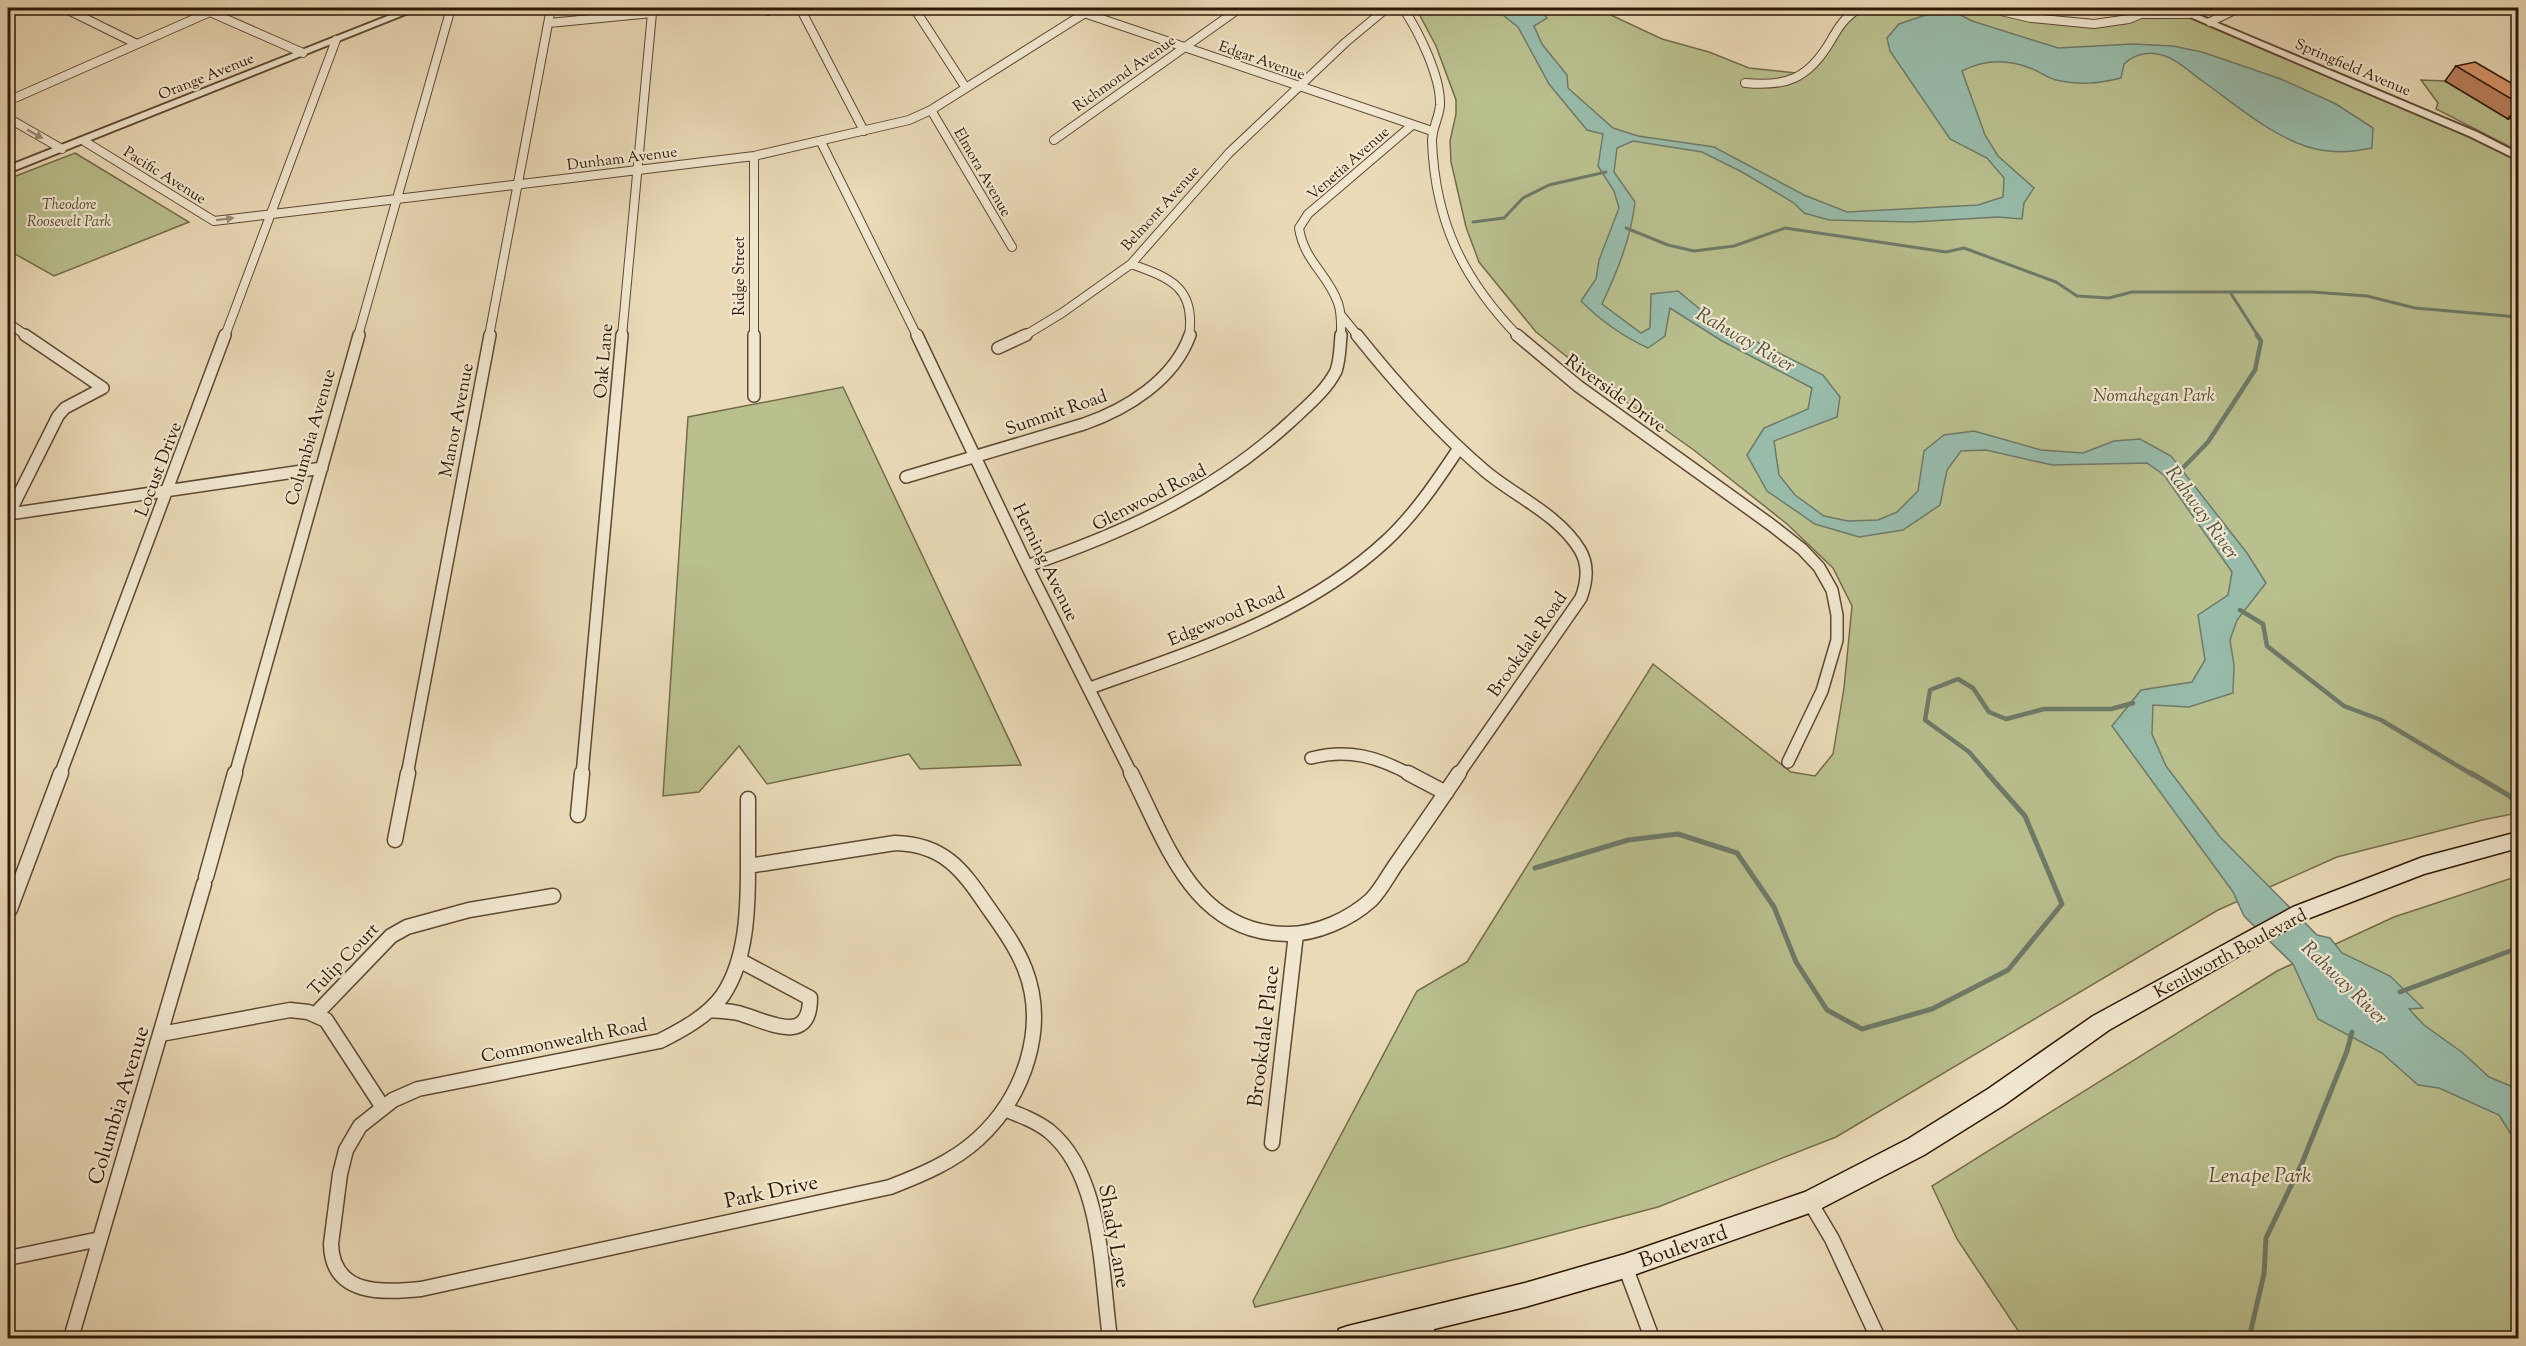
<svg xmlns="http://www.w3.org/2000/svg" width="2526" height="1346" font-family="'Sorts Mill Goudy',serif">
<style>
.green{fill:#b9bf8d;stroke:#746c49;stroke-width:1.5}
.water{fill:#98bbaa;stroke:#6e7a68;stroke-width:1.5}
.lines{fill:none;stroke-linecap:round;stroke-linejoin:round}
.stream-far2{stroke:#6e7a68;stroke-width:3}
.stream-far1{stroke:#6e7a68;stroke-width:4.5}
.stream{stroke:#6e7a68;stroke-width:5}
.minor-far2-casing{stroke:#5e4832;stroke-width:10}
.minor-far1-casing{stroke:#5e4832;stroke-width:14}
.minor-casing{stroke:#5e4832;stroke-width:17}
.tertiary-casing{stroke:#5e4832;stroke-width:4}
.secondary-casing{stroke:#2f1805;stroke-width:3}
.minor-far2{stroke:#f1e7d0;stroke-width:8}
.minor-far1{stroke:#f1e7d0;stroke-width:11}
.minor{stroke:#f1e7d0;stroke-width:14}
.tertiary{fill:#f1e7d0;fill-rule:evenodd}
.secondary{fill:#f1e7d0;fill-rule:evenodd}
.wall{fill:#ba805c;stroke:#2f1805;stroke-width:1.5}
.shaded-wall{fill:#97684b;stroke:#2f1805;stroke-width:1.5}
.building{fill:#d8956b;stroke:#2f1805;stroke-width:1.5}
.oneway{fill:#9a8a75}
.labels{text-anchor:middle;stroke-width:4.5;stroke-linejoin:round;paint-order:stroke}
.far-street-label{font-size:15px;fill:#2f1805;stroke:#f1e7d0}
.far-park-label{font-size:15px;font-style:italic;fill:#584a2e;stroke:#f1e7d0}
.street-label{font-size:18px;fill:#2f1805;stroke:#f1e7d0}
.park-label{font-size:18px;font-style:italic;fill:#584a2e;stroke:#f1e7d0}
.water-label{font-size:20px;font-style:italic;fill:#54513f;stroke:#f1e7d0}
.near-street-label{font-size:21px;fill:#2f1805;stroke:#f1e7d0}
.near-park-label{font-size:21px;font-style:italic;fill:#584a2e;stroke:#f1e7d0}
</style>
<rect width="100%" height="100%" fill="#eadab7"/>
<filter id="stains"><feTurbulence type="fractalNoise" baseFrequency=".00333" numOctaves="4"/><feColorMatrix values="0 0 0 0 .2 0 0 0 0 .09 0 0 0 0 .02 0 0 0 .5 -.17"/></filter>
<radialGradient id="worn" r=".72"><stop offset=".6" stop-color="#630" stop-opacity="0"/><stop offset="1" stop-color="#630" stop-opacity=".3"/></radialGradient>
<!-- green -->
<path class="green" d="M 1416,8 L 1596,8 L 1662,39 L 1709,52 L 1749,68 L 1805,74 L 1838,27 L 1860,8 L 1995,8 L 2033,15 L 2104,21 L 2189,14 L 2473,134 L 2518,158 L 2518,813 L 2482,820 L 2337,857 L 2218,910 L 1836,1137 L 1658,1207 L 1507,1247 L 1255,1307 L 1253,1301 L 1417,991 L 1467,962 L 1653,664 L 1791,772 L 1815,776 L 1833,754 L 1844,688 L 1852,606 L 1833,568 L 1787,524 L 1695,451 L 1596,380 L 1536,332 L 1479,262 L 1466,227 L 1451,162 L 1450,141 L 1456,114 L 1456,100 L 1436,46 Z
M 2421,80 L 2445,81 L 2508,119 L 2518,116 L 2518,151 L 2436,109 L 2438,103 Z
M 75,153 L 189,222 L 54,276 L 8,250 L 8,179 Z
M 843,387 L 1021,765 L 920,769 L 909,754 L 767,784 L 739,746 L 699,792 L 663,796 L 688,417 Z
M 2518,876 L 2518,1338 L 2023,1338 L 1957,1239 L 1932,1186 L 2277,971 L 2394,917 Z"/>
<!-- water -->
<path class="water" d="M 1494,8 L 1539,8 L 1547,18 L 1534,26 L 1542,44 L 1567,75 L 1568,88 L 1613,128 L 1638,136 L 1714,147 L 1804,195 L 1847,212 L 1978,205 L 2003,197 L 2004,178 L 1987,158 L 1950,139 L 1890,51 L 1887,38 L 1899,24 L 1926,15 L 1951,10 L 1972,21 L 2058,48 L 2133,44 L 2173,46 L 2202,52 L 2281,79 L 2336,104 L 2373,128 L 2372,148 C 2349,153 2328,154 2305,146 C 2266,132 2234,103 2201,80 C 2189,71 2176,59 2162,55 C 2147,51 2135,54 2124,64 L 2121,78 C 2097,84 2081,85 2056,80 C 2047,78 2039,71 2030,68 C 2007,59 1983,60 1962,71 L 1985,135 L 1998,156 L 2034,188 L 2024,203 L 2022,219 L 1998,217 L 1913,222 L 1829,220 L 1804,213 L 1794,203 L 1742,172 L 1702,152 L 1633,141 L 1617,148 L 1614,172 L 1635,202 C 1631,238 1617,272 1602,304 L 1641,333 L 1650,328 L 1651,294 L 1678,291 L 1713,320 L 1823,375 L 1840,397 L 1837,417 L 1774,441 L 1779,475 L 1795,495 L 1824,516 L 1848,521 L 1878,520 L 1897,512 L 1918,491 L 1924,451 L 1944,435 L 1974,431 L 2041,450 L 2083,453 L 2114,441 L 2140,439 L 2171,456 L 2247,553 L 2266,583 L 2237,620 L 2230,640 L 2234,665 L 2233,693 L 2189,707 L 2153,705 L 2152,734 L 2166,766 L 2220,837 L 2317,935 L 2330,938 L 2342,953 L 2390,976 L 2423,1008 L 2409,1009 L 2424,1025 L 2463,1053 L 2489,1077 L 2518,1089 L 2518,1198 L 2512,1179 L 2514,1139 L 2499,1115 L 2439,1088 L 2418,1085 L 2382,1053 L 2318,1019 L 2293,964 L 2244,916 L 2233,892 L 2112,726 L 2141,690 L 2192,682 L 2205,660 L 2198,615 L 2228,595 L 2232,572 L 2164,475 L 2147,463 L 2052,465 L 1986,450 L 1961,451 L 1947,470 L 1940,505 L 1903,530 L 1859,537 L 1815,524 L 1767,491 L 1747,455 L 1764,428 L 1808,409 L 1812,388 L 1722,341 L 1670,308 L 1665,336 L 1648,348 C 1622,336 1601,321 1581,301 L 1596,279 L 1599,260 L 1619,208 L 1614,191 L 1598,166 L 1603,134 L 1587,130 L 1549,84 L 1518,27 Z"/>
<g class="lines">
<!-- stream-far2 -->
<path class="stream-far2" d="M 1473,222 L 1504,218 L 1523,198 L 1549,185 L 1606,172
M 1626,228 L 1668,245 L 1694,251 L 1734,246 L 1785,228 L 1946,252 L 1964,248 L 2056,282 L 2077,296 L 2109,298 L 2132,292 L 2312,292 L 2367,296 L 2415,308 L 2518,317
M 2230,292 L 2258,336"/>
<!-- stream-far1 -->
<path class="stream-far1" d="M 2179,472 L 2208,442 L 2255,370 L 2261,341 L 2257,335
M 2240,610 L 2263,624 L 2267,646 L 2344,706 L 2381,720 L 2473,775
M 1989,775 L 1969,752 L 1925,720 L 1930,690 L 1958,679 L 1973,688 L 1989,712 L 2006,719 L 2044,709 L 2111,709 L 2133,703"/>
<!-- stream -->
<path class="stream" d="M 2471,773 L 2508,795 L 2518,804
M 1535,868 L 1628,840 L 1678,834 L 1737,853 L 1774,907 L 1796,962 L 1827,1010 L 1862,1029 L 1932,1009 L 2008,970 L 2062,904 L 2025,816 L 1987,773
M 2400,992 L 2518,948
M 2249,1338 L 2264,1274 L 2266,1238 L 2302,1163 L 2347,1051 L 2352,1032"/>
<defs>
<path id="minor-far2" d="M 64,8 L 137,44
M 760,8 L 768,11 L 774,8
M 800,8 L 864,131
M 914,8 L 966,88
M 1403,8 C 1419,32 1441,77 1440,105 C 1439,118 1432,128 1432,141 C 1435,222 1463,279 1518,336
M 1988,8 L 2031,18 L 2094,24 L 2129,19 L 2141,14 L 2189,14
M 210,12 L 303,53
M 1084,13 L 1432,131
M 2210,22 L 2239,8
M 549,23 L 652,13 L 622,336
M 1745,83 C 1786,87 1808,79 1830,42 C 1838,28 1845,16 1860,8
M 8,101 L 219,8
M 931,110 L 1012,247
M 8,118 L 62,149
M 1054,140 L 1240,8
M 84,141 L 214,221 L 754,156 L 909,120 L 931,110 L 1093,8
M 821,142 L 917,336
M 754,156 L 754,336
M 1131,264 C 1171,278 1196,288 1189,336
M 1341,315 L 1358,336
M 8,323 L 27,336
M 225,336 L 336,40
M 358,336 L 451,8
M 489,336 L 551,8
M 1024,336 L 1062,313 L 1131,264 L 1229,153 L 1346,42 L 1387,8
M 1341,336 C 1341,325 1342,314 1338,303 C 1328,274 1304,261 1299,228 L 1308,214 L 1411,126"/>
<path id="minor-far1" d="M 754,335 L 754,396
M 917,335 L 1027,566 L 1132,775
M 1357,335 C 1396,384 1437,430 1485,471 C 1516,497 1558,514 1580,550 C 1589,565 1587,582 1581,598 L 1458,775
M 1517,335 L 1578,386 L 1770,524 L 1802,549 L 1819,567 L 1832,590 L 1837,615 L 1837,640 L 1822,691 L 1788,762
M 998,348 L 1026,335
M 906,477 L 1084,424 C 1127,409 1174,380 1190,335
M 9,514 L 322,468
M 8,516 L 58,416 L 65,408 L 103,388 L 25,335
M 1027,566 C 1124,533 1214,492 1290,422 C 1306,407 1326,391 1336,371 C 1340,360 1340,346 1341,335
M 1090,688 C 1193,651 1304,617 1386,541 C 1415,514 1437,481 1459,448
M 1311,758 C 1348,748 1378,757 1411,775
M 60,775 L 225,335
M 235,775 L 359,335
M 407,775 L 490,335
M 582,775 L 622,335"/>
<path id="minor" d="M 1131,773 C 1167,844 1194,934 1288,934 C 1317,934 1350,919 1371,900 C 1381,890 1389,874 1397,863 C 1418,833 1439,803 1459,773
M 1408,773 L 1446,793
M 748,799 L 748,866
M 578,815 L 582,773
M 395,840 L 408,773
M 895,843 C 943,844 962,869 987,906 C 1001,926 1016,946 1025,969 C 1048,1028 1024,1097 978,1139 C 953,1162 921,1175 890,1187 L 421,1289 C 384,1293 332,1296 331,1244 L 340,1174 L 346,1150 L 360,1126 L 393,1100 L 418,1089 L 660,1041 C 682,1030 708,1016 723,995 C 747,959 748,908 748,866 Z
M 206,877 L 235,773
M 10,909 L 61,773
M 710,1010 C 719,1011 729,1011 738,1013 C 765,1020 810,1048 810,998 L 739,960
M 315,1015 L 391,936 L 407,927 L 469,910 L 553,896
M 161,1034 L 290,1010 L 308,1012 L 326,1020 L 382,1106
M 1004,1109 C 1020,1115 1036,1121 1049,1131 C 1103,1175 1101,1275 1110,1338
M 1272,1143 L 1296,934
M 1810,1202 L 1832,1239 L 1878,1338
M 8,1258 L 100,1239
M 1625,1266 L 1652,1338
M 1424,1320 L 1429,1338
M 71,1338 L 204,884"/>
<path id="tertiary" d="M 408,8 L 421,8 L 8,173 L 8,166 Z
M 2169,8 L 2182,8 L 2477,132 L 2518,153 L 2518,160 L 2469,136 Z"/>
<path id="secondary" d="M 2518,832 L 2518,848 L 2424,874 L 2307,919 L 2262,943 L 2109,1030 L 2004,1105 L 1924,1155 L 1818,1210 L 1625,1278 L 1525,1307 L 1397,1338 L 1336,1338 L 1339,1329 L 1348,1326 L 1525,1283 L 1625,1254 L 1805,1192 L 1908,1139 L 1988,1089 L 2093,1016 L 2293,907 L 2423,857 Z"/>
</defs>
<!-- minor-far2 casing -->
<use href="#minor-far2" class="minor-far2-casing"/>
<!-- minor-far1 casing -->
<use href="#minor-far1" class="minor-far1-casing"/>
<!-- minor casing -->
<use href="#minor" class="minor-casing"/>
<!-- tertiary casing -->
<use href="#tertiary" class="tertiary-casing"/>
<!-- secondary casing -->
<use href="#secondary" class="secondary-casing"/>
<!-- minor-far2 -->
<use href="#minor-far2" class="minor-far2"/>
<!-- minor-far1 -->
<use href="#minor-far1" class="minor-far1"/>
<!-- minor -->
<use href="#minor" class="minor"/>
<!-- tertiary -->
<use href="#tertiary" class="tertiary"/>
<!-- secondary -->
<use href="#secondary" class="secondary"/>
</g>
<!-- wall -->
<path class="wall" d="M 2456,66 L 2518,87 L 2518,116 L 2508,119 L 2445,81 Z"/>
<!-- shaded-wall -->
<path class="shaded-wall" d="M 2518,105 L 2518,116 L 2508,119 Z"/>
<!-- building -->
<path class="building" d="M 2475,62 L 2518,87 L 2518,103 L 2456,66 Z"/>
<!-- one-way arrows -->
<defs><path id="oneway-solid" d="M-6-.8H1V-3.2L6.5 0L1 3.2V.8H-6Z" transform="scale(1.5)"/></defs>
<g class="oneway">
<use href="#oneway-solid" transform="translate(35 134) rotate(29)"/>
<use href="#oneway-solid" transform="translate(225 219) rotate(-7)"/>
</g>
<g class="labels">
<!-- far-street labels -->
<g class="far-street-label">
<text transform="translate(1262 60) rotate(19)" y="5">Edgar Avenue</text>
<text transform="translate(2353 67) rotate(23)" y="5">Springfield Avenue</text>
<text transform="translate(1124 73) rotate(-35)" y="5">Richmond Avenue</text>
<text transform="translate(206 76) rotate(-22)" y="5">Orange Avenue</text>
<text transform="translate(622 158) rotate(-7)" y="5">Dunham Avenue</text>
<text transform="translate(1348 163) rotate(-41)" y="5">Venetia Avenue</text>
<text transform="translate(983 172) rotate(60)" y="5">Elmora Avenue</text>
<text transform="translate(165 175) rotate(32)" y="5">Pacific Avenue</text>
<text transform="translate(1160 208) rotate(-48)" y="5">Belmont Avenue</text>
<text transform="translate(739 276) rotate(-90)" y="5">Ridge Street</text>
</g>
<!-- far-park labels -->
<g class="far-park-label">
<text x="69" y="209">Theodore<tspan x="69" dy="17">Roosevelt Park</tspan></text>
</g>
<!-- street labels -->
<g class="street-label">
<text transform="translate(603 361) rotate(-85)" y="6">Oak Lane</text>
<text transform="translate(1616 393) rotate(36)" y="6">Riverside Drive</text>
<text transform="translate(1056 412) rotate(-19)" y="6">Summit Road</text>
<text transform="translate(456 420) rotate(-79)" y="6">Manor Avenue</text>
<text transform="translate(310 437) rotate(-74)" y="6">Columbia Avenue</text>
<text transform="translate(158 469) rotate(-69)" y="6">Locust Drive</text>
<text transform="translate(1149 497) rotate(-27)" y="6">Glenwood Road</text>
<text transform="translate(1046 562) rotate(64)" y="6">Herning Avenue</text>
<text transform="translate(1226 616) rotate(-23)" y="6">Edgewood Road</text>
<text transform="translate(1527 644) rotate(-55)" y="6">Brookdale Road</text>
<text transform="translate(2230 953) rotate(-28)" y="6">Kenilworth Boulevard</text>
<text transform="translate(343 959) rotate(-46)" y="6">Tulip Court</text>
<text transform="translate(564 1040) rotate(-11)" y="6">Commonwealth Road</text>
</g>
<!-- park labels -->
<g class="park-label">
<text x="2154" y="401">Nomahegan Park</text>
</g>
<!-- water labels -->
<g class="water-label">
<text transform="translate(1746 339) rotate(30)" y="7">Rahway River</text>
<text transform="translate(2203 512) rotate(54)" y="7">Rahway River</text>
<text transform="translate(2345 982) rotate(44)" y="7">Rahway River</text>
</g>
<!-- near-street labels -->
<g class="near-street-label">
<text transform="translate(1263 1036) rotate(-83)" y="7">Brookdale Place</text>
<text transform="translate(118 1105) rotate(-73)" y="7">Columbia Avenue</text>
<text transform="translate(771 1191) rotate(-12)" y="7">Park Drive</text>
<text transform="translate(1115 1236) rotate(80)" y="7">Shady Lane</text>
<text transform="translate(1683 1246) rotate(-19)" y="7">Boulevard</text>
</g>
<!-- near-park labels -->
<g class="near-park-label">
<text x="2260" y="1182">Lenape Park</text>
</g>
</g>
<!-- margin -->
<rect width="2526" height="1346" fill="none" stroke="#eadab7" stroke-width="30"/>
<rect x="9" y="9" width="2508" height="1328" fill="none" stroke="#2f1805" stroke-width="3"/>
<rect x="15" y="15" width="2496" height="1316" fill="none" stroke="#2f1805" stroke-width="1.5"/>
<rect width="100%" height="100%" filter="url(#stains)"/>
<rect width="100%" height="100%" fill="url(#worn)"/>
</svg>
